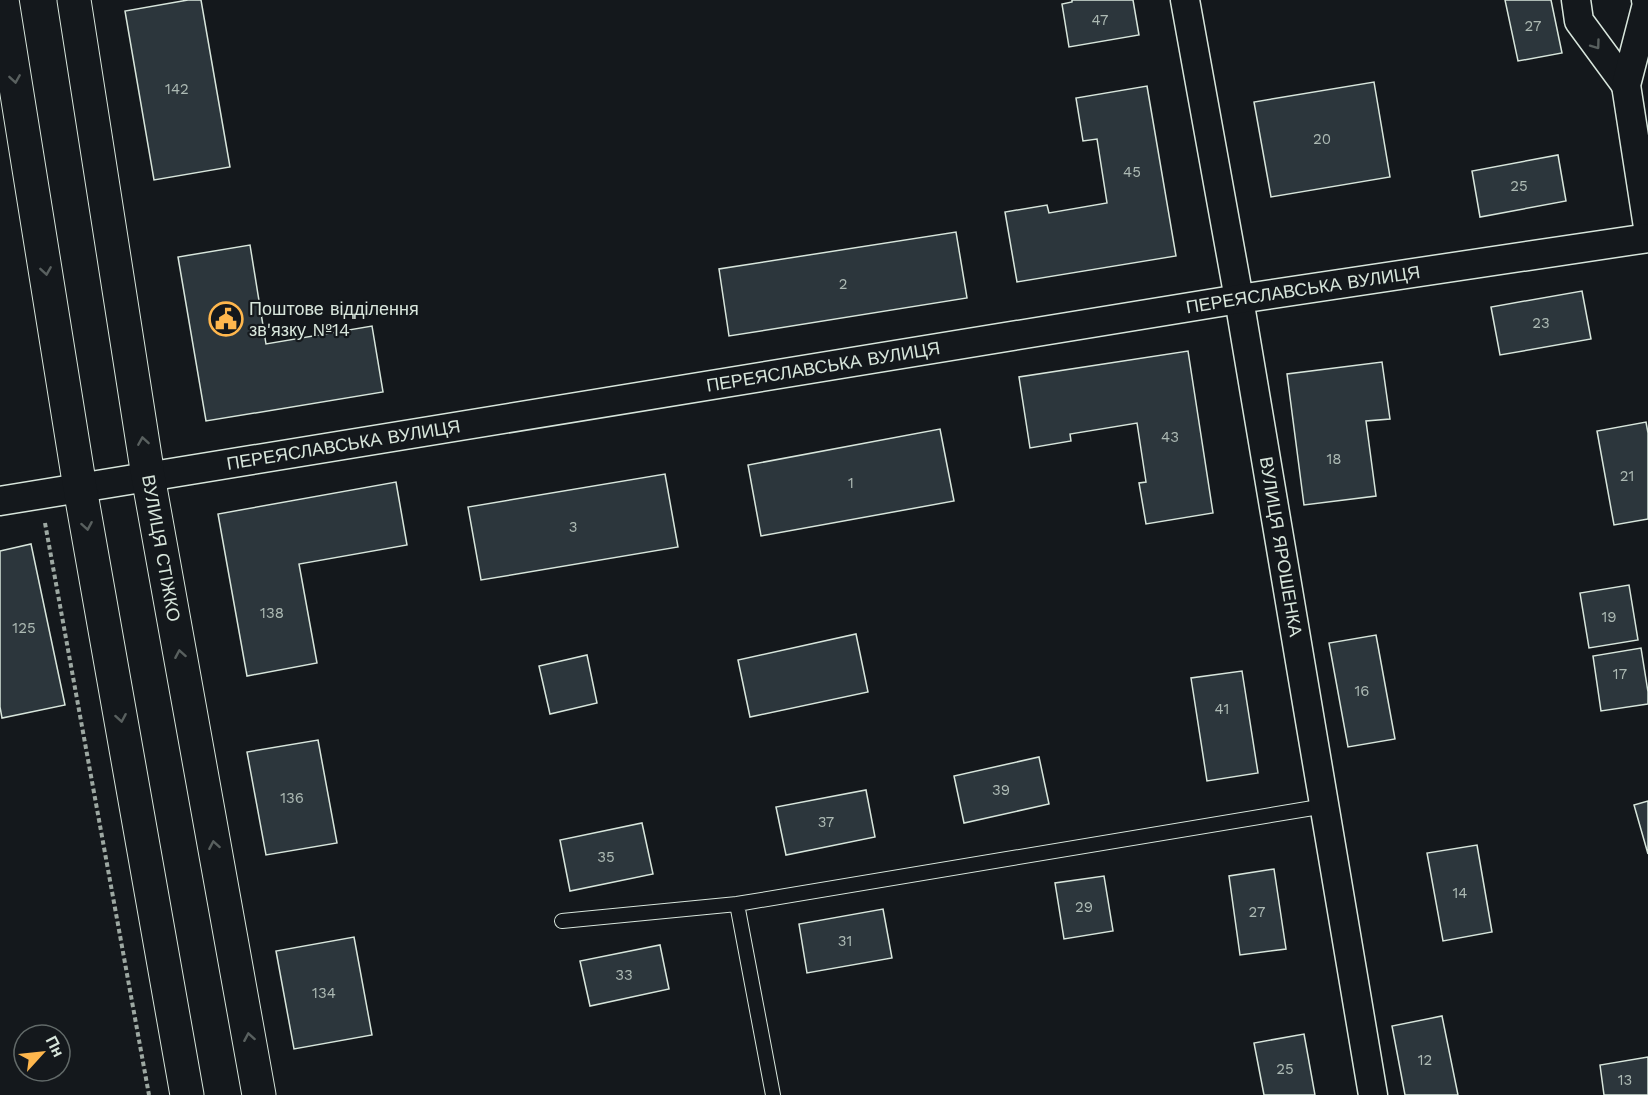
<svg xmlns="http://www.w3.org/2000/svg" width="1648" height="1095" font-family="'Work Sans',sans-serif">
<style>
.building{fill:#2c363c;stroke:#d8e6dc;stroke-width:1.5}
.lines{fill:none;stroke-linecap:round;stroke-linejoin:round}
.service-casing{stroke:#d8e6dc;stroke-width:16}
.minor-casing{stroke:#d8e6dc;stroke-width:31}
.tertiary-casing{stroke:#d8e6dc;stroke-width:35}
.path{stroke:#9da8a2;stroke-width:4;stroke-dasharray:4.5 3;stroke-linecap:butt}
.service{stroke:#14181c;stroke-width:14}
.minor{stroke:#14181c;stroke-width:28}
.tertiary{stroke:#14181c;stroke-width:33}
.oneway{stroke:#59605f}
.labels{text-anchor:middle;stroke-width:4.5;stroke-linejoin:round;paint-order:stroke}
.number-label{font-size:15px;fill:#adbab4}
.street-label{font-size:18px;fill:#d8e6dc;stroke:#14181c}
.poi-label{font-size:18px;fill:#d8e6dc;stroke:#14181c;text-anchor:start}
</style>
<rect width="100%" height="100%" fill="#14181c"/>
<!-- building -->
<path class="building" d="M 188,0 L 201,0 L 230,167 L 154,180 L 125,11 Z
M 1072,0 L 1133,0 L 1139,35 L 1069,47 L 1062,4 L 1072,2 Z
M 1505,0 L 1551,0 L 1562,53 L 1518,61 Z
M 1374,82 L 1390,177 L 1271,197 L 1254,102 Z
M 1147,86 L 1176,256 L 1017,282 L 1005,212 L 1047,205 L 1049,213 L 1107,203 L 1097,139 L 1083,141 L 1076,98 Z
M 1558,155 L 1566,201 L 1480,217 L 1472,171 Z
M 956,232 L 967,298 L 729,336 L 719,269 Z
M 250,245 L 266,344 L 372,326 L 383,392 L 206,421 L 178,257 Z
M 1582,291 L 1591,339 L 1500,355 L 1491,307 Z
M 1188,351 L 1213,513 L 1146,524 L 1139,483 L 1146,482 L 1137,423 L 1070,434 L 1071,441 L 1030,448 L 1019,377 Z
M 1382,362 L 1390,419 L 1366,421 L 1376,496 L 1304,505 L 1287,374 Z
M 1646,422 L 1648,433 L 1648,519 L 1614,525 L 1597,431 Z
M 940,429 L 954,501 L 761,536 L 748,465 Z
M 665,474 L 678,547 L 481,580 L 468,507 Z
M 396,482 L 407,545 L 299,564 L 317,663 L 247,676 L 218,514 Z
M 31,544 L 65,705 L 2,718 L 0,707 L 0,551 Z
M 1629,585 L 1638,640 L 1589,648 L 1580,593 Z
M 856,634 L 868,692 L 750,717 L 738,660 Z
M 1376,635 L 1395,739 L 1348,747 L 1329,643 Z
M 1641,648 L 1648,692 L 1648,704 L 1601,711 L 1593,656 Z
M 587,655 L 597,703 L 550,714 L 539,666 Z
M 1242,671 L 1258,773 L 1207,781 L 1191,678 Z
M 318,740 L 337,843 L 266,855 L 247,752 Z
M 1039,757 L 1049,804 L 964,823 L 954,776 Z
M 866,790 L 875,837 L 786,855 L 776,807 Z
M 1648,801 L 1648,854 L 1634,805 Z
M 642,823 L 653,874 L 570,891 L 560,840 Z
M 1477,845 L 1492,932 L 1443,941 L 1427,853 Z
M 1274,869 L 1286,949 L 1240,955 L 1229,876 Z
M 1104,876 L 1113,931 L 1064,939 L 1055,883 Z
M 883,909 L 892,958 L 807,973 L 799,924 Z
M 354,937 L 372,1035 L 294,1049 L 276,951 Z
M 660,945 L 669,989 L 590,1006 L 580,961 Z
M 1442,1016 L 1458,1095 L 1405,1095 L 1392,1026 Z
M 1304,1034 L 1315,1095 L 1264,1095 L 1254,1043 Z
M 1648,1057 L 1648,1095 L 1604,1095 L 1600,1065 Z"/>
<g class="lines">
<defs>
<path id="service" d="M 737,904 L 773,1095
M 562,921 L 737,904 L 1325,806"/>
<g id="minor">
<path id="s1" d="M 1185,0 L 1239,299 L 1373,1095"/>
<path d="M 1576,0 L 1579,21 L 1626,85"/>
<path d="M 1646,0 L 1647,4 L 1626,85 L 1648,227"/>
<path id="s2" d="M 0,501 L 1239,299 L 1648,238"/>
</g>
<g id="tertiary">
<path d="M 2,0 L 80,488 L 187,1095"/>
<path id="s3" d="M 74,0 L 148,476 L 259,1095"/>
</g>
</defs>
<!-- service casing -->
<use href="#service" class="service-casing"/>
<!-- minor casing -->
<use href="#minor" class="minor-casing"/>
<!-- tertiary casing -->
<use href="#tertiary" class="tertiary-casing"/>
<!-- path -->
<path class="path" d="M 45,523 L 149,1095"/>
<!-- service -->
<use href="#service" class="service"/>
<!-- minor -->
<use href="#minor" class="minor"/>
<!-- tertiary -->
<use href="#tertiary" class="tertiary"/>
</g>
<!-- one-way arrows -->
<defs><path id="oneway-chevron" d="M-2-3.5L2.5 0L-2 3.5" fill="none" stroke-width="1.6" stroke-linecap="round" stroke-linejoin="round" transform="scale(1.5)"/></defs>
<g class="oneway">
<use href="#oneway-chevron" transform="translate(1596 45) rotate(54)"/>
<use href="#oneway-chevron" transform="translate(15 79) rotate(81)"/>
<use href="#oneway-chevron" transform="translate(46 271) rotate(81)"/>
<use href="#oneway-chevron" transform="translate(143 441) rotate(-99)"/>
<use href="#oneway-chevron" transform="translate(87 526) rotate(80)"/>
<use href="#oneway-chevron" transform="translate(180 654) rotate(-100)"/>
<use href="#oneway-chevron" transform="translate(121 718) rotate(80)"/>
<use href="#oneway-chevron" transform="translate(214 845) rotate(-100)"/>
<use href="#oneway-chevron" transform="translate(249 1037) rotate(-100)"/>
</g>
<!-- icons -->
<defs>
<symbol id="civic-ring" viewBox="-11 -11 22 22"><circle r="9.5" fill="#14181c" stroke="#ffb74d" stroke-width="1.5"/><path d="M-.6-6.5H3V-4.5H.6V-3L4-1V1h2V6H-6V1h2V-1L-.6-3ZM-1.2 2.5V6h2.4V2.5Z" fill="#ffb74d"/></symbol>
</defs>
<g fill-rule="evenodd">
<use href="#civic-ring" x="207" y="300" width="38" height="38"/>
</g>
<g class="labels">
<!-- number labels -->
<g class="number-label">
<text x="1100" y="25">47</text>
<text x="1533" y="31">27</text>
<text x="177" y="94">142</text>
<text x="1322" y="144">20</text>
<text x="1132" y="177">45</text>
<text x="1519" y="191">25</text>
<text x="843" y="289">2</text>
<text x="1541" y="328">23</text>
<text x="1170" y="442">43</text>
<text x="1334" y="464">18</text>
<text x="1627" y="481">21</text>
<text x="851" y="488">1</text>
<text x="573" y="532">3</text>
<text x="272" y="618">138</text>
<text x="1609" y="622">19</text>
<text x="24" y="633">125</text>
<text x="1620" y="679">17</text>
<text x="1362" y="696">16</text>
<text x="1222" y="714">41</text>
<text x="1001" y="795">39</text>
<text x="292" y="803">136</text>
<text x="826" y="827">37</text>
<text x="606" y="862">35</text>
<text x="1460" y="898">14</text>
<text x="1084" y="912">29</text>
<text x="1257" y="917">27</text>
<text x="845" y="946">31</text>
<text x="624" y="980">33</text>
<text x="324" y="998">134</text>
<text x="1425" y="1065">12</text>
<text x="1285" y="1074">25</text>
<text x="1625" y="1085">13</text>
</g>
<!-- street labels -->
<g class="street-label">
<text dy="6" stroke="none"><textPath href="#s2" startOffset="1320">ПЕРЕЯСЛАВСЬКА ВУЛИЦЯ</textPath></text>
<text dy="6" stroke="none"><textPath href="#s2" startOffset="834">ПЕРЕЯСЛАВСЬКА ВУЛИЦЯ</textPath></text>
<text dy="6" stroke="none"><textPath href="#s2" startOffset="348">ПЕРЕЯСЛАВСЬКА ВУЛИЦЯ</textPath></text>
<text dy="6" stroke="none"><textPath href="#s1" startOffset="555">ВУЛИЦЯ ЯРОШЕНКА</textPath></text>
<text dy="6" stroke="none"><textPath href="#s3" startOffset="555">ВУЛИЦЯ СТІЖКО</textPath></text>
</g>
<!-- poi labels -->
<g class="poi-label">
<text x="249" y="315">Поштове відділення<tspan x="249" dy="21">зв'язку №14</tspan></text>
</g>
</g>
<!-- north arrow -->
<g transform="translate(42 1053) rotate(63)"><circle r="28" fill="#14181c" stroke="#626a69" stroke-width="1.5"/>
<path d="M0-4.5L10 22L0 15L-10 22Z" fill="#ffb74d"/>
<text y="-9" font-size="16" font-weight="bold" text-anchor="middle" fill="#d8e6dc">Пн</text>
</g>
</svg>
